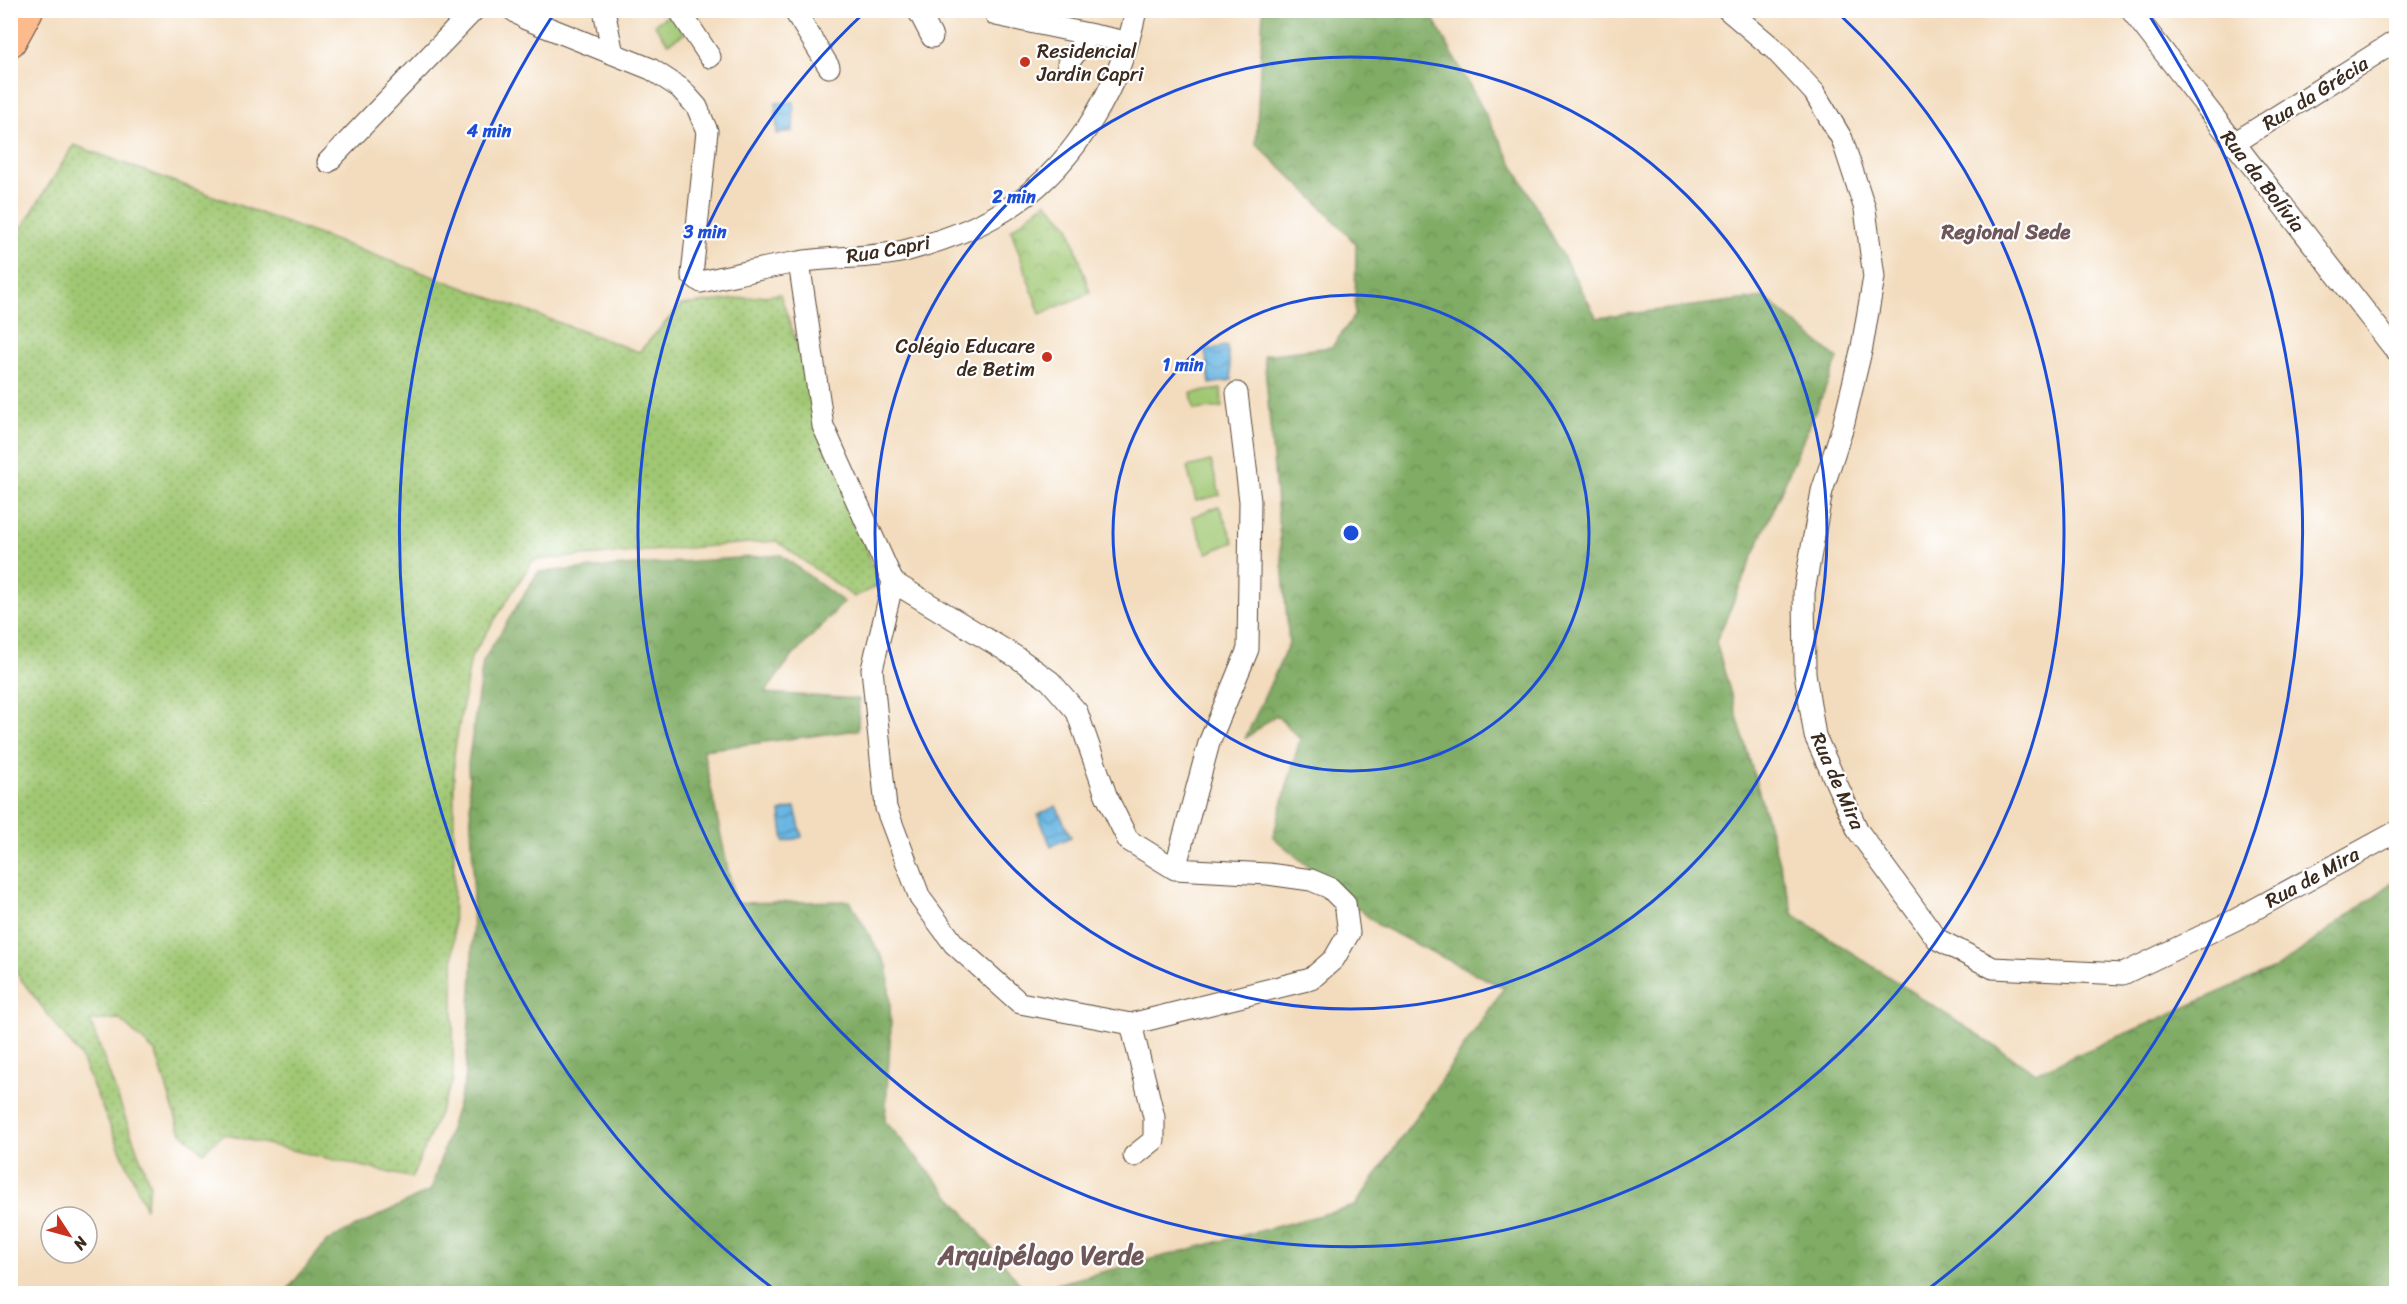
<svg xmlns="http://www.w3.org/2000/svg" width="2407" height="1304" font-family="Sriracha,sans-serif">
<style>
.grass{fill:url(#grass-dots);stroke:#6e7948;stroke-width:1.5}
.forest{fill:url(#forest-crowns);stroke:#5e6b42;stroke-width:1.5}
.park{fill:url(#park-crowns);stroke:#6e7948;stroke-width:1.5}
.garden{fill:#a0c873;stroke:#6e7948;stroke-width:1.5}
.water{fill:url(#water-waves);stroke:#527080;stroke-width:1.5}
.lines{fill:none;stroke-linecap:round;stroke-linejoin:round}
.minor-casing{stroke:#574536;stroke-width:23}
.highway-casing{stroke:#574536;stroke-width:34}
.minor{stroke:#fff;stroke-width:21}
.highway{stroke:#fbbb8d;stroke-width:32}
.ring{fill:none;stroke:#1d4ed8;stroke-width:3}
.poi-dot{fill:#c8321e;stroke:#fff;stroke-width:2}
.labels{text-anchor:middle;stroke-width:4.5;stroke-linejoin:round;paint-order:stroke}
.poi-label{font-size:20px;fill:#3b2a1e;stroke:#fff;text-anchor:start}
.street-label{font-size:20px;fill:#3b2a1e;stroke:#fff}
.neighbourhood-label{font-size:21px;font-weight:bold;fill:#70575a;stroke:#fff}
.district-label{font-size:26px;font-weight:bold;fill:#70575a;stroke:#fff}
.centre{fill:#1d4ed8;stroke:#fff;stroke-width:3}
.ring-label{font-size:18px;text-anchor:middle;font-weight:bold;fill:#1d4ed8;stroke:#fff;stroke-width:4.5;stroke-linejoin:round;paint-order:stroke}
</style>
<defs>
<pattern id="grass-dots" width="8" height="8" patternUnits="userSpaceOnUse" patternTransform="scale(1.5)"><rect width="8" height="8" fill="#a0c873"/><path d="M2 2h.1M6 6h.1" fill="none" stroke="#84a35e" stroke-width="1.8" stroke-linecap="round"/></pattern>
<pattern id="forest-crowns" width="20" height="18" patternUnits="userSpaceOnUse" patternTransform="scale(1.5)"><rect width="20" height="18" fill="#80ac65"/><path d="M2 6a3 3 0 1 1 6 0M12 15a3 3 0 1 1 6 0" fill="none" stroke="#6a8c53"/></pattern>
<pattern id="park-crowns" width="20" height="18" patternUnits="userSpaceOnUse" patternTransform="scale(1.5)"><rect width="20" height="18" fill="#a0c873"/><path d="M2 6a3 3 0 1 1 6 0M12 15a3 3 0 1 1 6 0" fill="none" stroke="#84a35e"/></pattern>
<pattern id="water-waves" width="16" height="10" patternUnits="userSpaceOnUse" patternTransform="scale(1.5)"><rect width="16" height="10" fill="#69b6e2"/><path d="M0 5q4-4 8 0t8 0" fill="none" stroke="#5894b7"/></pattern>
</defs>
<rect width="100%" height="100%" fill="#fff"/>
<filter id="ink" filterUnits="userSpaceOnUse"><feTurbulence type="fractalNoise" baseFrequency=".0167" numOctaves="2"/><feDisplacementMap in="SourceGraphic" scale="12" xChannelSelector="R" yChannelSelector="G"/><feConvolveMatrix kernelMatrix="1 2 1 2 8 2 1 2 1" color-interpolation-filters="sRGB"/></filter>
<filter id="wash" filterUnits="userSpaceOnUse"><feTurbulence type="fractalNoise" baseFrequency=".008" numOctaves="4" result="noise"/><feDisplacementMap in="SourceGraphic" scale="24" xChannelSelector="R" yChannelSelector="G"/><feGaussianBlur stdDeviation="1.35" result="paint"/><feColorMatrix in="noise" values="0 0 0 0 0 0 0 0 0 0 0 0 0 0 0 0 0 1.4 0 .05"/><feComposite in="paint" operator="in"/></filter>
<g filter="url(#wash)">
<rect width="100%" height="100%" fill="#f3dcbd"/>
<!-- grass -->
<path class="grass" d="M 74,145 L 639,352 L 681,305 L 780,294 L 879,585 L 854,597 L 776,541 L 533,560 L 471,657 L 454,754 L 453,1080 L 412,1178 L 223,1134 L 203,1152 L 180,1131 L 156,1053 L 119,1019 L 90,1021 L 150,1185 L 145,1207 L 80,1056 L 19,977 L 10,954 L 10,247 Z"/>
<!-- forest -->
<path class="forest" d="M 1263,11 L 1429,11 L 1597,318 L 1764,297 L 1838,359 L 1716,642 L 1794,915 L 2036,1073 L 2281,965 L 2396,880 L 2396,1293 L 284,1294 L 327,1241 L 431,1190 L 465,1081 L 472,975 L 473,864 L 468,764 L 483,661 L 538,572 L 781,555 L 844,602 L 789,660 L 765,693 L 859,699 L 858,730 L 703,750 L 735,903 L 850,901 L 888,968 L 891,1026 L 885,1121 L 962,1210 L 1026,1292 L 1355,1206 L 1504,988 L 1378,925 L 1273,837 L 1300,739 L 1276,715 L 1245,739 L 1289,643 L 1264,355 L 1332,347 L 1355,315 L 1356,244 L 1317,202 L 1256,144 Z"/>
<!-- park -->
<path class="park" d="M 1046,202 L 1069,226 L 1090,293 L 1040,314 L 1011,230 Z"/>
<!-- garden -->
<path class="garden" d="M 673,13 L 684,34 L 668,43 L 654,24 Z
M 1221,389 L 1222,407 L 1194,410 L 1191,393 Z
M 1211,461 L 1220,495 L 1196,501 L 1187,467 Z
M 1219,506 L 1234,542 L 1207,553 L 1192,517 Z"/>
<!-- water -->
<path class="water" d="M 794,102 L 793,131 L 777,134 L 776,103 Z
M 1227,346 L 1232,380 L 1210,384 L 1205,350 Z
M 1056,806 L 1071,837 L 1051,846 L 1038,815 Z
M 795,807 L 802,837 L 784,842 L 780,812 Z"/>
</g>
<g filter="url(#ink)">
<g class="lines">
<defs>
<path id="minor" d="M 513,10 L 526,19 L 651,69 L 680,88 L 697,107 L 707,131 L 692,275 L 701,282 C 734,275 766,267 799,262 C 835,256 873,259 908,250 C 945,240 984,226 1016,203 C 1077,161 1122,82 1136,10
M 604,10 L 613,54
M 679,10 L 710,57
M 794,10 L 829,67
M 918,10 L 932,37
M 1728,10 L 1775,50 L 1814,92 L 1842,139 L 1865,209 L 1874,277 L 1862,347 L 1843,426 L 1822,491 L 1804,592 L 1805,673 L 1815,736 L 1858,831 L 1937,939 L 1993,968 L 2123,974 L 2235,920 L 2396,832
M 2131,10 L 2396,351
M 996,15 L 1127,42
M 1068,63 L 1089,35
M 2233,144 L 2396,41
M 328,162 L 474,10
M 799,262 L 823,426 L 893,582 L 1018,658 L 1050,681 L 1077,712 L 1106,795 L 1128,840 L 1175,869 L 1268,874 L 1311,880 L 1330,888 L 1345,903 L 1349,933 L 1334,959 L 1311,979 L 1131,1024 L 1020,1003 L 954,944 L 920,898 L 886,808 L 872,669 L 893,582
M 1175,869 L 1209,743 L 1248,649 L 1250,501 L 1237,393
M 1131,1024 L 1154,1117 L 1154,1140 L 1134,1156"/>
<path id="highway" d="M 10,41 L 27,10"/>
</defs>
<!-- minor casing -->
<use href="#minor" class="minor-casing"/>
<!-- highway casing -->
<use href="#highway" class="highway-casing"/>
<!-- minor -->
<use href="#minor" class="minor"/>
<!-- highway -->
<use href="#highway" class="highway"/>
</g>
</g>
<!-- distance rings -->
<g class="ring">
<circle cx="1351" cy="533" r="238"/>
<circle cx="1351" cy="533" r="476"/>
<path d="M1837 12A713 713 0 1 1 865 12"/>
<path d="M779 1293A951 951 0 0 1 553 15M2149 15A951 951 0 0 1 1923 1293"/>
</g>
<!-- markers -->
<g class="poi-dot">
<circle cx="1025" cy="62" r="6"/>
<circle cx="1047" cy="357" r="6"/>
</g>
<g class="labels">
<!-- poi labels -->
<g class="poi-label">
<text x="1037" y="58">Residencial<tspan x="1037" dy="23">Jardin Capri</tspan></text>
<text x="1035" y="353" text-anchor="end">Colégio Educare<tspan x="1035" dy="23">de Betim</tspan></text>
</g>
<!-- street labels -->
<g class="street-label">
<text transform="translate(2315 93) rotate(-32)" y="7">Rua da Grécia</text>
<text transform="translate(2263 181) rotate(52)" y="7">Rua da Bolívia</text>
<text transform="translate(888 249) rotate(-10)" y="7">Rua Capri</text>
<text transform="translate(1838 781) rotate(66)" y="7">Rua de Mira</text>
<text transform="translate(2312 877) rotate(-29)" y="7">Rua de Mira</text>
</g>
<!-- neighbourhood labels -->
<g class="neighbourhood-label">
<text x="2006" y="239">Regional Sede</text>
</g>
<!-- district labels -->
<g class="district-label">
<text x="1041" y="1264">Arquipélago Verde</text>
</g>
</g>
<circle cx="1351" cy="533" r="9" class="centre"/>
<g class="ring-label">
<text x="489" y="137">4 min</text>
<text x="1014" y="203">2 min</text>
<text x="705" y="238">3 min</text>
<text x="1183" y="371">1 min</text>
</g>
<!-- margin -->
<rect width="2407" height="1304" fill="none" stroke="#fff" stroke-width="36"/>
<!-- north arrow -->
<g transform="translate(69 1235) rotate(126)"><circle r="28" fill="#ffffff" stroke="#b1aaa5" stroke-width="1.5"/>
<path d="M0-4.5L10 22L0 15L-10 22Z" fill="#c8321e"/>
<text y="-9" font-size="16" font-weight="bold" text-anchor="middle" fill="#3b2a1e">N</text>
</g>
</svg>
